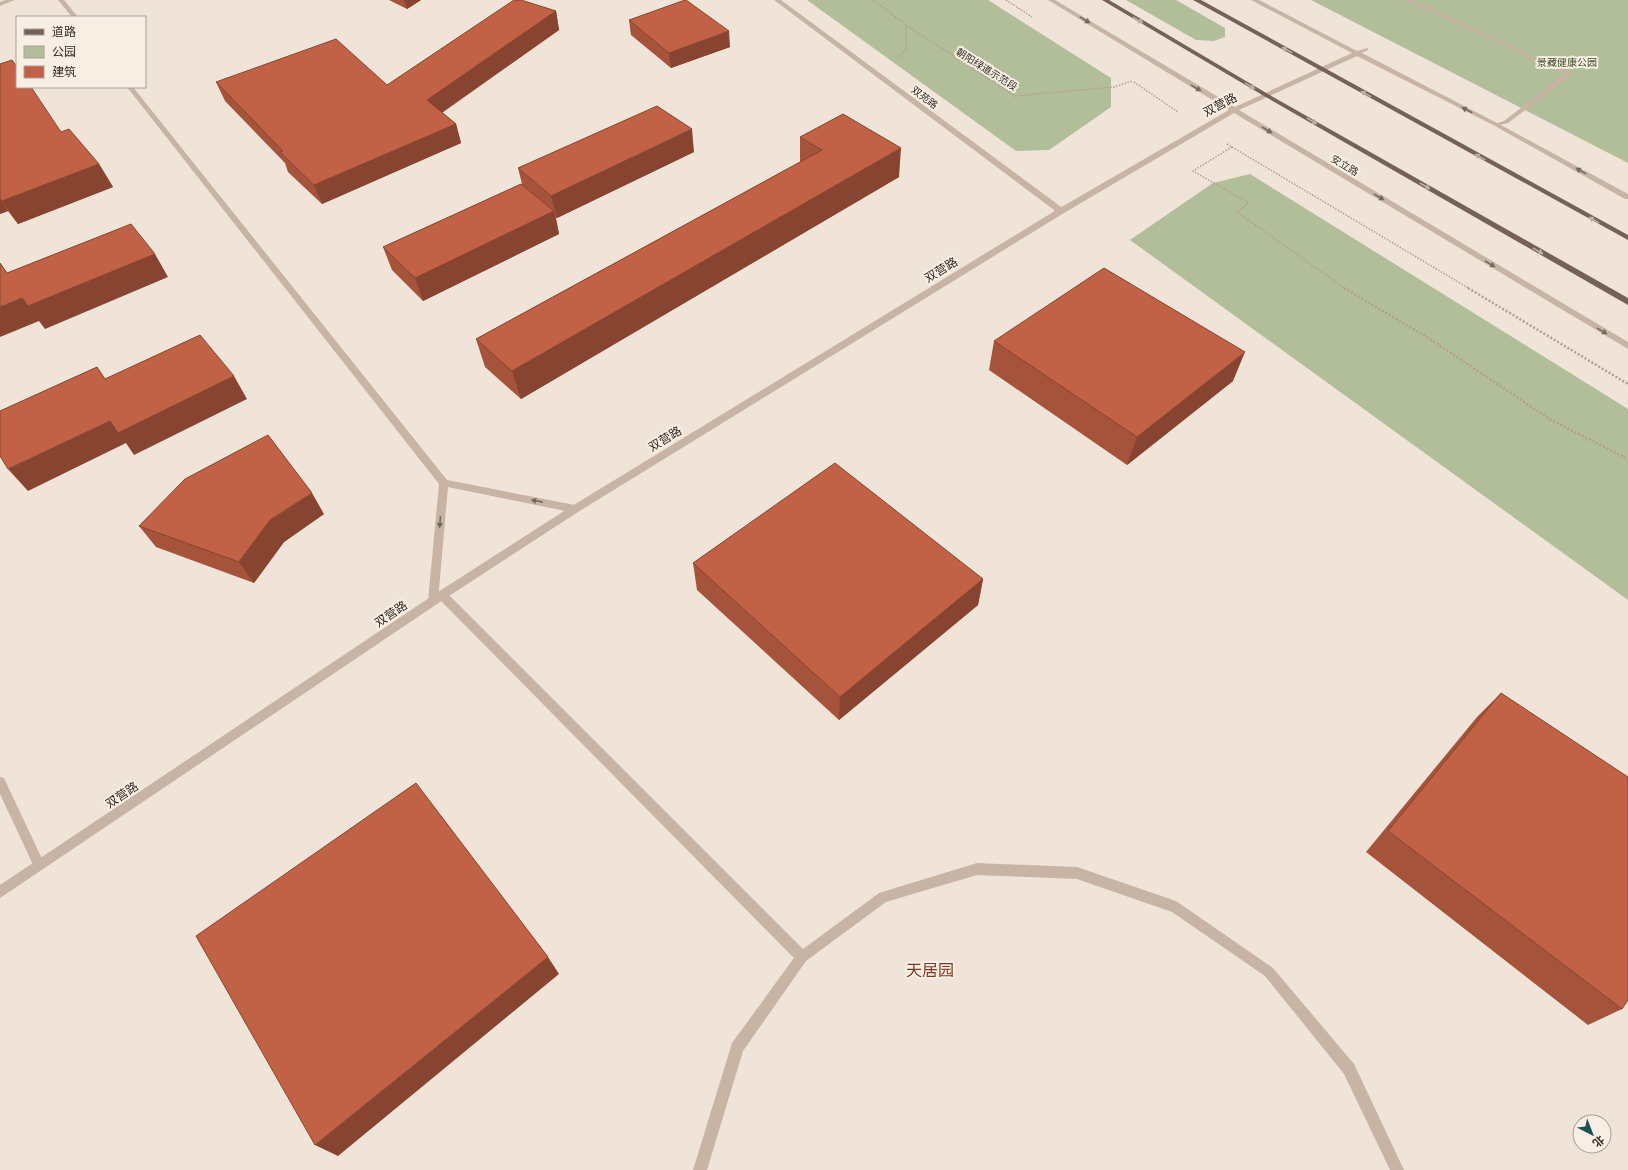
<svg xmlns="http://www.w3.org/2000/svg" width="1628" height="1170" font-family="Helvetica,'Noto Sans SC',sans-serif">
<style>
.green{fill:#b2be99}
.lines{fill:none;stroke-linecap:round;stroke-linejoin:round}
.path-far1{stroke:#b39e8f;stroke-width:1.5;stroke-dasharray:1.5 1.5;stroke-linecap:butt}
.path{stroke:#b39e8f;stroke-width:2.5;stroke-dasharray:2 2;stroke-linecap:butt}
.service{fill:#c7b4a5;fill-rule:evenodd}
.minor{fill:#c7b4a5;fill-rule:evenodd}
.tertiary{fill:#c7b4a5;fill-rule:evenodd}
.primary{fill:#756157;fill-rule:evenodd}
.wall{fill:#a6533b}
.shaded-wall{fill:#874430}
.building{fill:#c16145;stroke:#874430}
.oneway{fill:#76685f}
.oneway2{fill:#bdafa5}
.labels{text-anchor:middle;stroke-width:4;stroke-linejoin:round;paint-order:stroke}
.far-park-label{font-size:10px;fill:#43502b;stroke:#f8efe4}
.far-street-label{font-size:10px;fill:#332a26;stroke:#f8efe4}
.street-label{font-size:12px;fill:#332a26;stroke:#f8efe4}
.near-neighbourhood-label{font-size:16px;fill:#7f3722;stroke:#f8efe4}
</style>
<rect width="100%" height="100%" fill="#f0e4d8"/>
<!-- green -->
<path class="green" d="M 807,0 L 988,0 L 1111,78 L 1111,107 L 1049,150 L 1016,151 Z
M 1126,0 L 1176,0 L 1225,28 L 1225,37 L 1214,41 L 1196,40 Z
M 1311,0 L 1628,0 L 1628,163 Z
M 1250,174 L 1628,409 L 1628,600 L 1130,240 L 1213,183 Z"/>
<g class="lines">
<!-- path-far1 -->
<path class="path-far1" d="M 873,0 L 906,25 L 1015,96 L 1114,87 L 1132,81
M 1006,0 L 1032,17
M 898,57 L 906,50 L 906,25
M 1134,82 L 1178,112
M 1227,144 L 1470,289
M 1232,147 L 1193,171 L 1249,203 L 1237,212 L 1346,289"/>
<!-- path -->
<path class="path" d="M 1344,288 L 1430,339 L 1551,420 L 1628,459
M 1468,288 L 1628,384"/>
<!-- service -->
<path class="service" d="M 6,0 L 15,0 L 0,6 L 0,2 Z
M 1404,0 L 1412,0 L 1573,74 L 1508,123 L 1495,126 L 1495,124 L 1504,121 L 1565,74 Z
M 442,591 L 446,592 L 803,949 L 879,893 L 977,863 L 1077,867 L 1176,901 L 1273,968 L 1354,1064 L 1404,1170 L 1390,1170 L 1344,1074 L 1265,976 L 1172,912 L 1077,879 L 977,875 L 886,902 L 806,961 L 743,1051 L 707,1170 L 693,1170 L 732,1043 L 794,958 L 438,598 L 437,595 L 438,592 Z
M 0,777 L 4,778 L 43,861 L 45,865 L 43,869 L 39,871 L 35,869 L 0,794 Z"/>
<!-- minor -->
<path class="minor" d="M 58,0 L 64,0 L 78,17 L 72,17 Z
M 774,0 L 781,0 L 1064,209 L 1064,213 L 1058,213 Z
M 127,87 L 133,87 L 447,480 L 575,505 L 580,509 L 578,512 L 575,513 L 448,487 L 438,601 L 437,604 L 429,604 L 428,601 L 439,484 Z"/>
<!-- tertiary -->
<path class="tertiary" d="M 1048,0 L 1055,0 L 1235,107 L 1352,53 L 1251,0 L 1259,0 L 1357,51 L 1368,48 L 1368,50 L 1362,53 L 1499,124 L 1628,194 L 1628,199 L 1625,199 L 1495,126 L 1357,56 L 1239,110 L 1628,342 L 1628,349 L 1234,113 L 1064,213 L 578,512 L 446,598 L 0,898 L 0,885 L 438,592 L 572,506 L 1058,209 L 1229,110 Z"/>
<!-- primary -->
<path class="primary" d="M 1102,0 L 1109,0 L 1268,94 L 1628,298 L 1628,305 L 1264,96 Z
M 1193,0 L 1201,0 L 1628,235 L 1628,240 Z"/>
</g>
<!-- wall -->
<path class="wall" d="M 389,0 L 421,0 L 407,9 Z
M 556,11 L 559,30 L 442,113 L 456,124 L 461,143 L 322,204 L 288,172 L 285,163 L 225,101 L 216,82 L 387,85 Z
M 629,20 L 730,47 L 671,68 L 631,35 Z
M 0,64 L 61,132 L 99,164 L 113,187 L 18,224 L 8,211 L 0,214 Z
M 800,137 L 899,177 L 521,399 L 485,367 L 476,339 L 800,162 Z
M 694,152 L 557,218 L 556,218 L 559,234 L 423,301 L 392,270 L 383,247 L 522,184 L 518,168 Z
M 994,341 L 1233,381 L 1127,465 L 989,370 Z
M 324,514 L 284,542 L 254,583 L 156,547 L 139,526 Z
M 693,563 L 983,579 L 978,605 L 839,720 L 697,590 Z
M 1501,693 L 1622,1009 L 1588,1025 L 1366,852 L 1477,717 Z"/>
<!-- shaded-wall -->
<path class="shaded-wall" d="M 404,0 L 421,0 L 407,9 Z
M 556,11 L 559,30 L 432,119 L 427,100 Z
M 729,31 L 730,47 L 671,68 L 669,53 Z
M 456,124 L 461,143 L 322,204 L 314,185 Z
M 692,129 L 694,152 L 557,218 L 551,196 Z
M 901,148 L 899,177 L 521,399 L 512,371 Z
M 99,164 L 113,187 L 18,224 L 2,201 Z
M 0,199 L 8,211 L 0,214 Z
M 554,211 L 559,234 L 423,301 L 415,278 Z
M 155,254 L 168,277 L 45,329 L 39,321 L 0,337 L 0,307 L 22,298 Z
M 1245,352 L 1233,381 L 1127,465 L 1137,437 Z
M 234,376 L 247,399 L 134,455 L 126,443 L 28,491 L 8,469 L 110,421 Z
M 312,493 L 324,514 L 284,542 L 254,583 L 239,562 L 270,520 Z
M 983,579 L 978,605 L 839,720 L 840,697 Z
M 548,957 L 559,974 L 338,1156 L 315,1145 Z"/>
<!-- building -->
<path class="building" d="M 514,0 L 521,0 L 556,11 L 427,100 L 456,124 L 314,185 L 280,152 L 283,151 L 216,82 L 336,39 L 387,85 Z
M 685,0 L 686,0 L 729,31 L 669,53 L 629,20 Z
M 12,60 L 17,67 L 17,87 L 31,87 L 61,132 L 69,129 L 99,164 L 2,201 L 0,198 L 0,64 Z
M 657,106 L 692,129 L 551,196 L 518,168 Z
M 843,114 L 901,148 L 512,371 L 476,339 L 822,150 L 800,137 Z
M 521,184 L 554,211 L 415,278 L 383,247 Z
M 131,224 L 155,254 L 28,306 L 22,298 L 0,307 L 0,263 L 7,273 Z
M 1104,268 L 1245,352 L 1137,437 L 994,341 Z
M 200,335 L 234,376 L 118,433 L 110,421 L 8,469 L 0,456 L 0,411 L 97,367 L 105,379 Z
M 268,435 L 312,493 L 270,520 L 239,562 L 139,526 L 185,479 Z
M 835,463 L 983,579 L 840,697 L 693,563 Z
M 1501,693 L 1628,777 L 1628,1000 L 1622,1009 L 1388,831 Z
M 416,783 L 548,957 L 315,1145 L 196,936 Z"/>
<!-- one-way arrows -->
<defs><path id="oneway-solid" d="M-6-.8H1V-3.2L6.5 0L1 3.2V.8H-6Z"/></defs>
<g class="oneway">
<use href="#oneway-solid" transform="translate(1085 20) rotate(31)"/>
<use href="#oneway-solid" transform="translate(1196 88) rotate(31)"/>
<use href="#oneway-solid" transform="translate(1467 110) rotate(-153)"/>
<use href="#oneway-solid" transform="translate(1267 130) rotate(31)"/>
<use href="#oneway-solid" transform="translate(1581 171) rotate(-151)"/>
<use href="#oneway-solid" transform="translate(1379 197) rotate(31)"/>
<use href="#oneway-solid" transform="translate(1490 264) rotate(31)"/>
<use href="#oneway-solid" transform="translate(1602 331) rotate(31)"/>
<use href="#oneway-solid" transform="translate(537 501) rotate(-169)"/>
<use href="#oneway-solid" transform="translate(440 522) rotate(95)"/>
</g>
<g class="oneway2">
<use href="#oneway-solid" transform="translate(1138 20) rotate(30)"/>
<use href="#oneway-solid" transform="translate(1287 50) rotate(-151)"/>
<use href="#oneway-solid" transform="translate(1250 86) rotate(31)"/>
<use href="#oneway-solid" transform="translate(1366 94) rotate(-151)"/>
<use href="#oneway-solid" transform="translate(1312 121) rotate(30)"/>
<use href="#oneway-solid" transform="translate(1480 157) rotate(-151)"/>
<use href="#oneway-solid" transform="translate(1425 186) rotate(30)"/>
<use href="#oneway-solid" transform="translate(1594 220) rotate(-151)"/>
<use href="#oneway-solid" transform="translate(1538 251) rotate(30)"/>
</g>
<g class="labels">
<!-- far-park labels -->
<g class="far-park-label">
<text x="1567" y="66">景藏健康公园</text>
</g>
<!-- far-street labels -->
<g class="far-street-label">
<text transform="translate(987 69) rotate(32)" y="4">朝阳绿道示范段</text>
<text transform="translate(925 97) rotate(37)" y="4">双苑路</text>
<text transform="translate(1345 165) rotate(31)" y="4">安立路</text>
</g>
<!-- street labels -->
<g class="street-label">
<text transform="translate(1220 105) rotate(-28)" y="4">双营路</text>
<text transform="translate(941 270) rotate(-31)" y="4">双营路</text>
<text transform="translate(665 439) rotate(-31)" y="4">双营路</text>
<text transform="translate(391 614) rotate(-34)" y="4">双营路</text>
<text transform="translate(122 795) rotate(-34)" y="4">双营路</text>
</g>
<!-- near-neighbourhood labels -->
<g class="near-neighbourhood-label">
<text x="930" y="976">天居园</text>
</g>
</g>
<!-- legend -->
<rect x="16" y="16" width="130" height="72" fill="#f8efe4" stroke="#a9a098"/>
<rect x="24" y="29" width="20" height="6" fill="#756157" stroke="#a9a098"/>
<text x="52" y="36" font-size="12" fill="#332a26">道路</text>
<rect x="24" y="46" width="20" height="12" fill="#b2be99" stroke="#a9a098"/>
<text x="52" y="56" font-size="12" fill="#332a26">公园</text>
<rect x="24" y="66" width="20" height="12" fill="#c16145" stroke="#a9a098"/>
<text x="52" y="76" font-size="12" fill="#332a26">建筑</text>
<!-- north arrow -->
<g transform="translate(1592 1134) rotate(138)"><circle r="19" fill="#f8efe4" stroke="#a9a098"/>
<path d="M0-3L7 15L0 10L-7 15Z" fill="#1d5053"/>
<text y="-6" font-size="11" font-weight="bold" text-anchor="middle" fill="#332a26">北</text>
</g>
</svg>
